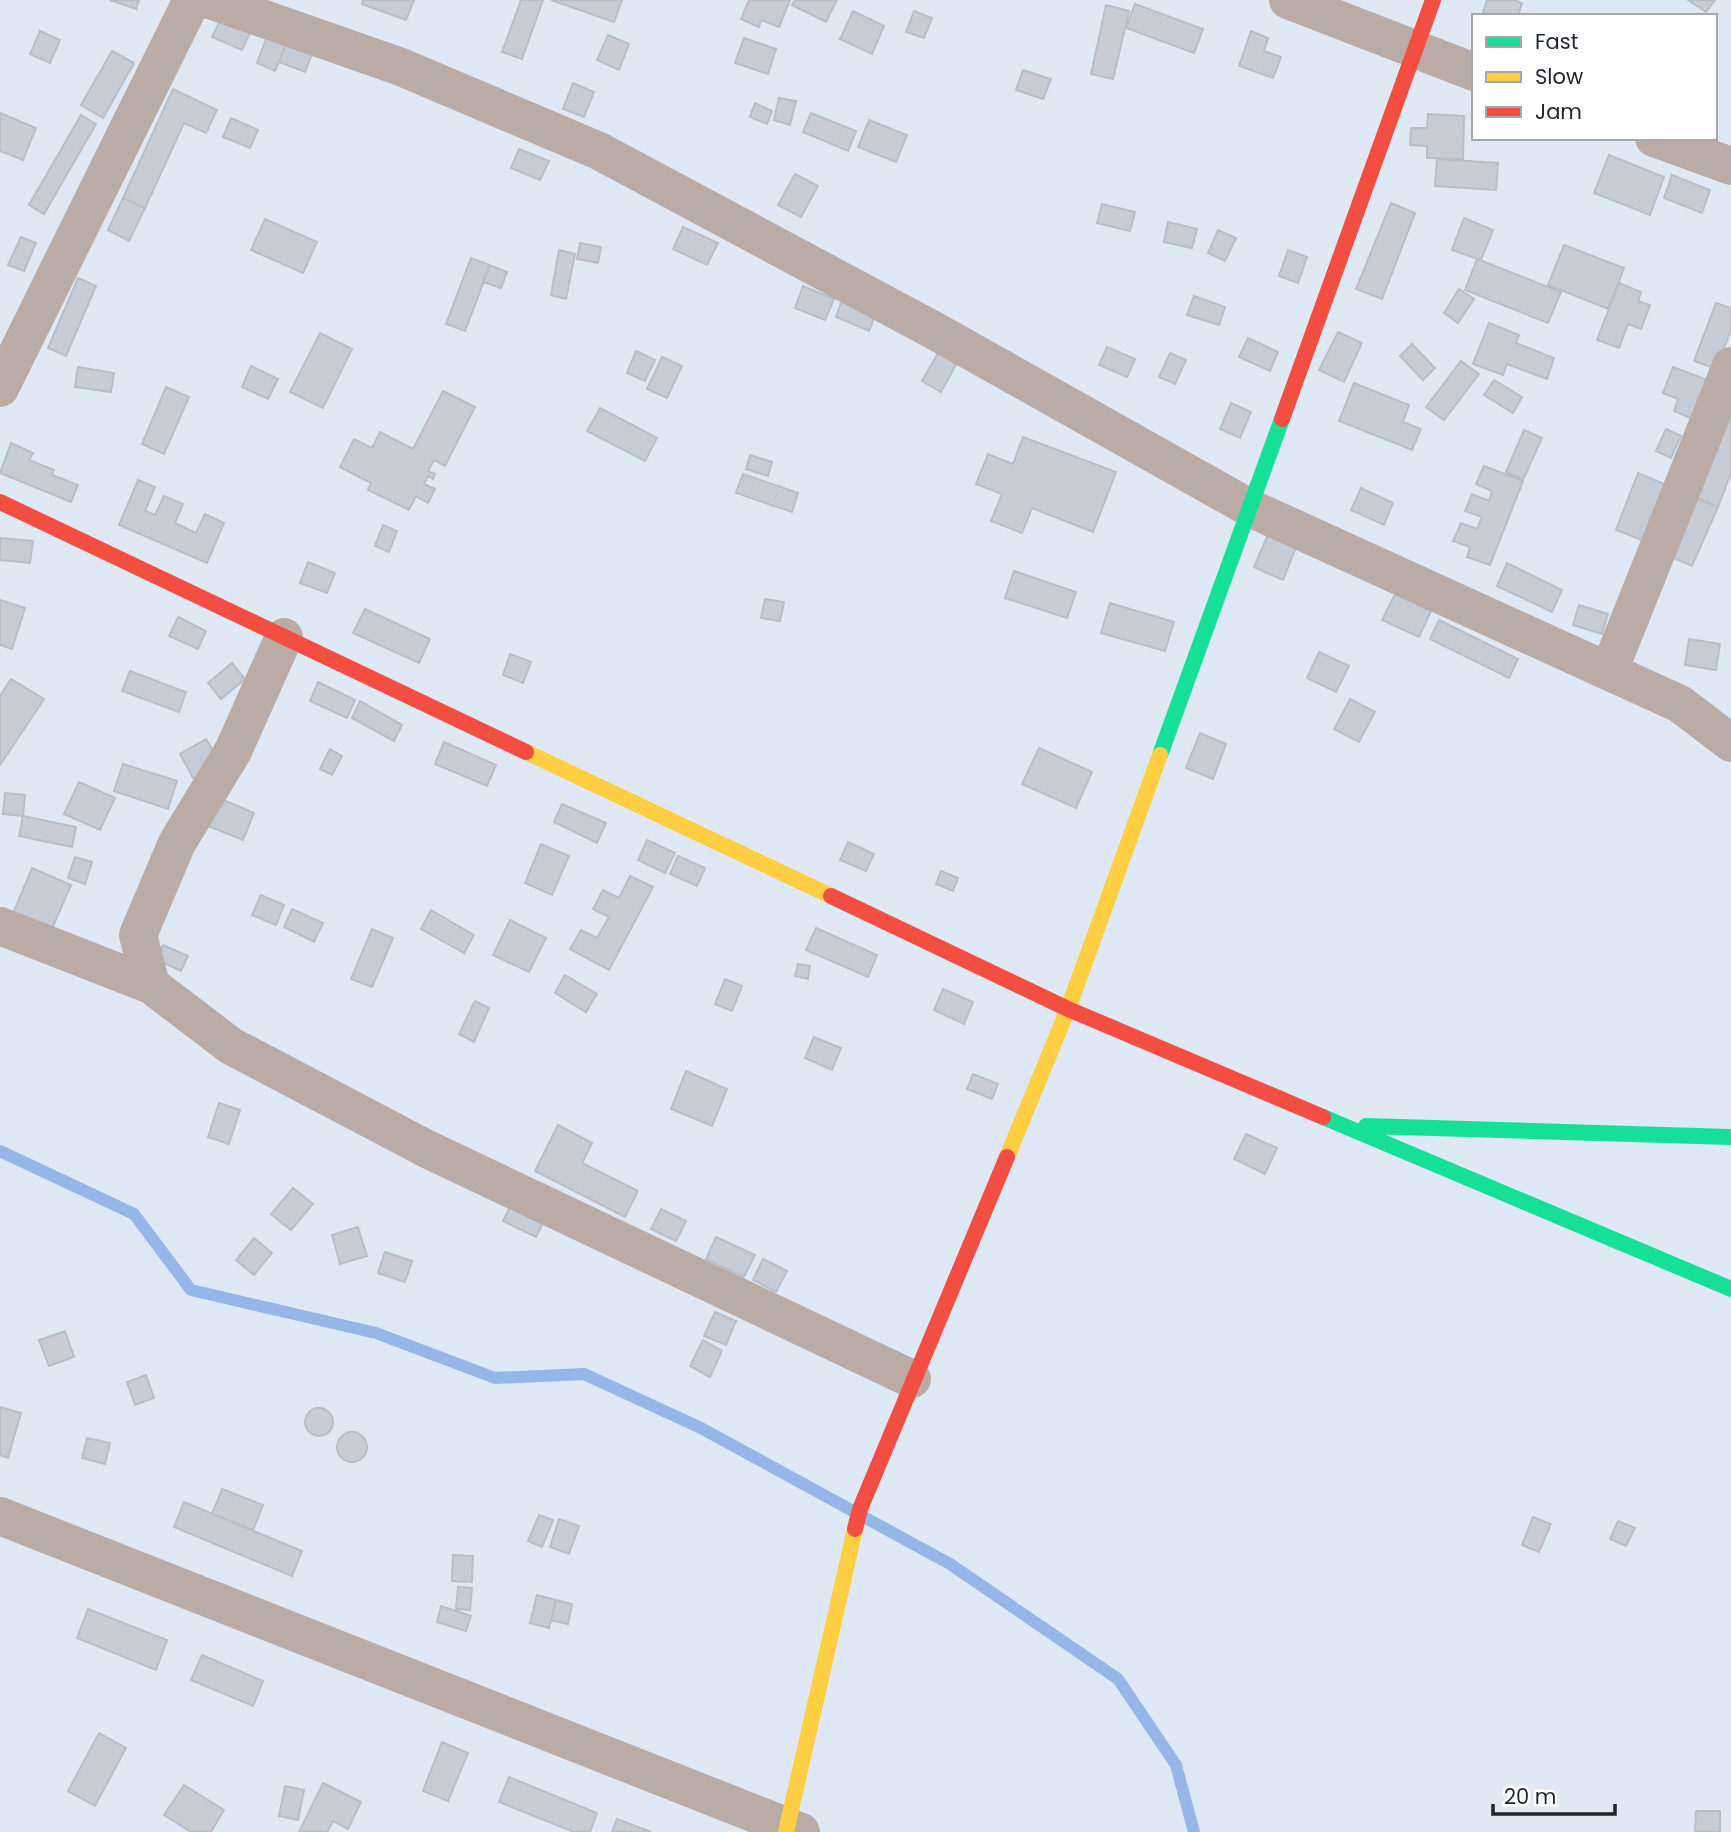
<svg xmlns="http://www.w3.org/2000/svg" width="1731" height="1832" font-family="Poppins,sans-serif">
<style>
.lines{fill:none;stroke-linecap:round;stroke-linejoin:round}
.stream{stroke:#95b6e9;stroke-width:12}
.building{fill:#c6ccd6;stroke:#b7bec8;stroke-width:2}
.street{stroke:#baaba5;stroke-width:38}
.fast{stroke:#16e098;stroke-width:16}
.slow{stroke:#ffcf43;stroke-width:16}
.jam{stroke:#f24e42;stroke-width:16}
</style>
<rect width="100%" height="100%" fill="#dfe8f5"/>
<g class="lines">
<!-- stream -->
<path class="stream" d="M 0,1151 L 134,1214 L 191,1290 L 376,1333 L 495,1378 L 584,1374 L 701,1428 L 950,1564 L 1118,1679 L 1176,1765 L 1194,1832"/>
</g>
<!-- building -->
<path class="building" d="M 110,0 L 139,0 L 136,9 Z
M 363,0 L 414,0 L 406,20 L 362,4 Z
M 521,0 L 543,0 L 522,59 L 502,52 Z
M 551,0 L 622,0 L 614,22 Z
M 749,0 L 790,0 L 779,27 L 761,20 L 759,27 L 741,19 Z
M 795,0 L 837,0 L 826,22 L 792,5 Z
M 1487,0 L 1514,0 L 1522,3 L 1518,16 L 1493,16 L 1483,12 Z
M 1688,0 L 1715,0 L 1706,12 Z
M 1135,4 L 1203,29 L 1194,53 L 1126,28 Z
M 1106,5 L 1129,11 L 1113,79 L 1091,74 Z
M 853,11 L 884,26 L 872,54 L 840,39 Z
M 914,11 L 932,18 L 924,38 L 906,32 Z
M 221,19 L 250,33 L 242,50 L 212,37 Z
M 40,31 L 60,40 L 50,63 L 30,54 Z
M 1251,31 L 1268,38 L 1264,51 L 1281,57 L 1273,78 L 1239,66 Z
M 268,34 L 287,42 L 275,71 L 257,63 Z
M 608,35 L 629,44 L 619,70 L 597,60 Z
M 744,38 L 776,49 L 768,74 L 735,63 Z
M 286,44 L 312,54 L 305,72 L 279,62 Z
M 112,51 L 134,63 L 103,118 L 81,105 Z
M 1023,70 L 1051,79 L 1043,99 L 1016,90 Z
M 573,83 L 594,92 L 584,117 L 563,109 Z
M 173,89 L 217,110 L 206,133 L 184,123 L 145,208 L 123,198 Z
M 779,98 L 796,101 L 790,125 L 774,120 Z
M 755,103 L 772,111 L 767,124 L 750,117 Z
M 0,113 L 36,128 L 23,160 L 0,151 Z
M 811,113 L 856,131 L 848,151 L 803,132 Z
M 1428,114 L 1464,116 L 1463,159 L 1427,158 L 1427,146 L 1410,145 L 1411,128 L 1427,128 Z
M 81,115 L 96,124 L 44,214 L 29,205 Z
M 231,118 L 258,130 L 250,148 L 223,137 Z
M 869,120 L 907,135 L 896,162 L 858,147 Z
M 519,149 L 549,161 L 540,180 L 511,168 Z
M 1609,155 L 1664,177 L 1650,215 L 1594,193 Z
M 1437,159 L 1498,163 L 1496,190 L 1435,186 Z
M 795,174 L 818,186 L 801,217 L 778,205 Z
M 1672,175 L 1710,190 L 1702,213 L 1664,198 Z
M 123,198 L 145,208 L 129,241 L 108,230 Z
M 1391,203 L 1415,213 L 1382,299 L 1356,289 Z
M 1102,204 L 1135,212 L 1130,231 L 1097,223 Z
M 1464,218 L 1493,230 L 1481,260 L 1452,250 Z
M 265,219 L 317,242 L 303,273 L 251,250 Z
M 1168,222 L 1197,229 L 1192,248 L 1164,242 Z
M 683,227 L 718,243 L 707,265 L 673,249 Z
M 1218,230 L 1236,238 L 1225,261 L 1208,253 Z
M 21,237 L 36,243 L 24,271 L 8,265 Z
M 580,243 L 601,247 L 598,263 L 577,259 Z
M 1564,245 L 1624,268 L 1608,309 L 1548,285 Z
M 559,250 L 575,254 L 566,299 L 551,295 Z
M 1288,250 L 1307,257 L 1298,283 L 1279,276 Z
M 471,258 L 490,265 L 465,331 L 446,324 Z
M 1477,259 L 1561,292 L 1548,323 L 1465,290 Z
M 489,265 L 507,272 L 501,288 L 483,282 Z
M 78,278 L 96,286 L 66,356 L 48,348 Z
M 1619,283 L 1641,292 L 1638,301 L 1650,305 L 1641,329 L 1628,324 L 1619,348 L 1597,340 Z
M 803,286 L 834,299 L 825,320 L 795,308 Z
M 1459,289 L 1474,299 L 1458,323 L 1444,313 Z
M 1194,296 L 1225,307 L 1219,325 L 1187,315 Z
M 843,297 L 877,310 L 869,331 L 836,317 Z
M 1716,303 L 1731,308 L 1731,330 L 1716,369 L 1694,361 Z
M 1489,323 L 1519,335 L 1516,343 L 1554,358 L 1547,379 L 1507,364 L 1503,375 L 1473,364 Z
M 1338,332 L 1362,343 L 1344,382 L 1319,370 Z
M 320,333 L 352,349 L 323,408 L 290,392 Z
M 1248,338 L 1278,352 L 1270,371 L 1239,357 Z
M 1412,344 L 1435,368 L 1423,380 L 1400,356 Z
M 1107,347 L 1135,359 L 1127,377 L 1099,365 Z
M 636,351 L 655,360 L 645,381 L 627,373 Z
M 939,351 L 958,361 L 941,392 L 922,381 Z
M 1170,353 L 1186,360 L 1175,384 L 1159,377 Z
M 662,357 L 682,366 L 667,398 L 647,389 Z
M 1461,361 L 1479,374 L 1444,420 L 1426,407 Z
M 251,366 L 278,379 L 268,399 L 242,387 Z
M 78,367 L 114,373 L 111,392 L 75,387 Z
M 1673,367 L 1710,381 L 1695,420 L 1674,411 L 1678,399 L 1663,393 Z
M 1494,380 L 1522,397 L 1513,413 L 1484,395 Z
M 1354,383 L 1409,405 L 1403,422 L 1421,429 L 1412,450 L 1339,421 Z
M 166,387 L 189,397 L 164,454 L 142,444 Z
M 443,391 L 475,407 L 445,466 L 434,460 L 428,471 L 435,474 L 433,479 L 428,476 L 424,484 L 435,489 L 428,503 L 416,496 L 409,510 L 368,490 L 371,483 L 340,467 L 354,439 L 372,448 L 380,432 L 413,449 Z
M 1231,403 L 1251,412 L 1240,438 L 1220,429 Z
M 1731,405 L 1731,473 L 1718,507 L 1694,497 Z
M 600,408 L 657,438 L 645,461 L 587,431 Z
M 1666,429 L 1681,436 L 1671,458 L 1656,451 Z
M 1524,430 L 1542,438 L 1523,480 L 1506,472 Z
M 1023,437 L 1116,472 L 1093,532 L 1032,508 L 1022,533 L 991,521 L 1002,494 L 976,484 L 988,454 L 1013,464 Z
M 11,443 L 33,453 L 29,460 L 54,470 L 52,475 L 78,485 L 71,502 L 0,473 Z
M 750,455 L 772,462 L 768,476 L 746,469 Z
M 1484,466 L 1523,481 L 1490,565 L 1467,557 L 1470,547 L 1453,541 L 1461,523 L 1477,529 L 1482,517 L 1465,511 L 1472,494 L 1489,501 L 1492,491 L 1476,484 Z
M 1638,473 L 1669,486 L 1647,542 L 1616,530 Z
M 743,474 L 798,493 L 792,512 L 736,493 Z
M 138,480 L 155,487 L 145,511 L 155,515 L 164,496 L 183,504 L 175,523 L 196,533 L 205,514 L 224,523 L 207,563 L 119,525 Z
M 1361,488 L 1393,503 L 1384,525 L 1351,510 Z
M 1694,497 L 1718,507 L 1692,566 L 1669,556 Z
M 383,525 L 397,531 L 389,552 L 375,546 Z
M 1269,532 L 1297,545 L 1283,580 L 1254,567 Z
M 0,538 L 33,541 L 30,563 L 0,560 Z
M 308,562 L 335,573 L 327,593 L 300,583 Z
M 1507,563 L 1562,590 L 1552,612 L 1497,586 Z
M 1014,571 L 1076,592 L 1067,618 L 1005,598 Z
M 1395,594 L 1431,611 L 1419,637 L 1382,620 Z
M 765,599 L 784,602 L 780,621 L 761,618 Z
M 0,600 L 25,608 L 12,649 L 0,645 Z
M 1110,603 L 1174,622 L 1165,651 L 1101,633 Z
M 1579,605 L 1608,614 L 1602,634 L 1573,625 Z
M 365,609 L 430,639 L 419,663 L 353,633 Z
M 178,617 L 206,631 L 198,649 L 169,636 Z
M 1439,620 L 1518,659 L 1509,678 L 1430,639 Z
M 1689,639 L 1720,644 L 1716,670 L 1685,665 Z
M 1319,652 L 1349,666 L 1336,692 L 1307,678 Z
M 510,654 L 531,662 L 523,683 L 503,675 Z
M 232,663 L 245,679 L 221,699 L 208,683 Z
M 130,671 L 186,692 L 179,712 L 122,691 Z
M 11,679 L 44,699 L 0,765 L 0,696 Z
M 318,682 L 355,700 L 347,718 L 310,701 Z
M 1350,699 L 1375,712 L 1359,742 L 1334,729 Z
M 360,701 L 402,725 L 394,741 L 352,718 Z
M 1200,733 L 1226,744 L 1213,779 L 1186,768 Z
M 206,739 L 220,763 L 193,778 L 180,754 Z
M 444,742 L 496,765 L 487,786 L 435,764 Z
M 1039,748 L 1092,772 L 1076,808 L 1022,784 Z
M 330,749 L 342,756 L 332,775 L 320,769 Z
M 123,764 L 177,781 L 168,809 L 114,791 Z
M 79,782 L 115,798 L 100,830 L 64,814 Z
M 5,793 L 25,795 L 23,816 L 3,814 Z
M 219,798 L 254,813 L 243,840 L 208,826 Z
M 562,804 L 606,823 L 597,843 L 554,822 Z
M 23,816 L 76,827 L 72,847 L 19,836 Z
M 647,840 L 675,853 L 665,873 L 638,860 Z
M 848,842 L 874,854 L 866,871 L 840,860 Z
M 541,844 L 569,856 L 552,895 L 525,883 Z
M 678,856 L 705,868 L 697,886 L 670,874 Z
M 75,857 L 92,862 L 85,884 L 68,878 Z
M 32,868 L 71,885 L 48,938 L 10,921 Z
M 941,871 L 958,878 L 953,891 L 936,884 Z
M 630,876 L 653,887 L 609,970 L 570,949 L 581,930 L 597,938 L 609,917 L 593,909 L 603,890 L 619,898 Z
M 261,895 L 284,905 L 276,925 L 252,915 Z
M 292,909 L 323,923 L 314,942 L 284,927 Z
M 431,910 L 474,935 L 464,953 L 421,929 Z
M 510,920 L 546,938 L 529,972 L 493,955 Z
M 816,928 L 877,955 L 868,977 L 806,950 Z
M 372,929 L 393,938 L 372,987 L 351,979 Z
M 163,945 L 188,956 L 181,971 L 157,960 Z
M 798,964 L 810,966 L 808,979 L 795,976 Z
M 565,975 L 597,994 L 586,1012 L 555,993 Z
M 725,979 L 742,986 L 732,1011 L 715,1004 Z
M 943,989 L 973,1002 L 964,1024 L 934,1010 Z
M 475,1001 L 489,1008 L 474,1042 L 459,1034 Z
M 814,1037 L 841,1048 L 832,1070 L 805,1058 Z
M 686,1071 L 727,1089 L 712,1126 L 671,1109 Z
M 973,1074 L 998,1084 L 992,1099 L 967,1089 Z
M 219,1103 L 240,1110 L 229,1144 L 208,1137 Z
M 558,1125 L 592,1143 L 582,1163 L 638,1191 L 625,1217 L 535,1171 Z
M 1246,1134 L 1277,1148 L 1265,1174 L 1234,1159 Z
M 293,1188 L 313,1204 L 291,1230 L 271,1214 Z
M 513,1201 L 546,1217 L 536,1237 L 503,1221 Z
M 661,1209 L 686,1221 L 676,1241 L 651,1229 Z
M 358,1227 L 367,1256 L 340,1264 L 332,1235 Z
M 716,1237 L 755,1255 L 744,1277 L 706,1259 Z
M 254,1238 L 272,1253 L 254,1275 L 236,1260 Z
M 385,1252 L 412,1261 L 405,1282 L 378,1273 Z
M 763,1259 L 787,1271 L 776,1292 L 753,1280 Z
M 715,1312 L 736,1321 L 726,1345 L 704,1336 Z
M 65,1331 L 74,1357 L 49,1366 L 39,1340 Z
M 703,1340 L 722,1351 L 710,1377 L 690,1366 Z
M 146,1375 L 154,1398 L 135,1405 L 127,1382 Z
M 0,1407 L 21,1413 L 8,1458 L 0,1455 Z
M305 1422a14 14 0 1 1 28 0a14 14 0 1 1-28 0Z
M337 1447a15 15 0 1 1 30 0a15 15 0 1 1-30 0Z
M 87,1438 L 110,1443 L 105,1464 L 82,1458 Z
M 222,1489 L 263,1505 L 253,1530 L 212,1514 Z
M 184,1502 L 302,1551 L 292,1576 L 174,1527 Z
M 539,1515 L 553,1520 L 542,1547 L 528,1541 Z
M 1533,1517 L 1551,1524 L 1539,1552 L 1522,1545 Z
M 559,1519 L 579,1526 L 569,1554 L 550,1547 Z
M 1618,1521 L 1635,1528 L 1626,1546 L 1610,1539 Z
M 453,1555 L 473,1556 L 472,1582 L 452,1581 Z
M 458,1587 L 472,1588 L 470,1610 L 456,1609 Z
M 537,1595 L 556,1600 L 549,1628 L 530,1623 Z
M 556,1600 L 572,1604 L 568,1624 L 551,1620 Z
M 441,1606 L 471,1616 L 466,1631 L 437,1622 Z
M 88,1609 L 167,1640 L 156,1670 L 77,1638 Z
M 202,1655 L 263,1681 L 253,1706 L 191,1680 Z
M 99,1733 L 126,1748 L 95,1806 L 68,1791 Z
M 442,1742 L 468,1753 L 448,1801 L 423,1791 Z
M 509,1777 L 597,1813 L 590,1832 L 574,1832 L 499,1802 Z
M 323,1783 L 361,1802 L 348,1829 L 333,1821 L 327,1832 L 299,1832 Z
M 184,1785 L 224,1810 L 211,1832 L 191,1832 L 164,1815 Z
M 285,1786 L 304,1790 L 298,1820 L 279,1816 Z
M 1696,1811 L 1720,1811 L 1720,1832 L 1695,1832 Z
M 617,1819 L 651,1832 L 612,1832 Z"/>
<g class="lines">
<!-- street -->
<path class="street" d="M 210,0 L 401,67 L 599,151 L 935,331 L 1250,508 L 1680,704 L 1731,743
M 1288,0 L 1474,72
M 1654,138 L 1731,166
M 0,388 L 192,0
M 1609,671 L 1731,366
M 0,926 L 151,985 L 231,1046 L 427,1149 L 912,1379
M 151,985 L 138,935 L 177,843 L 233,751 L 284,637
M 0,1516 L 801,1832"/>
<!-- fast -->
<path class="fast" d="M 1160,755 L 1282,419
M 1323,1117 L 1731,1289
M 1366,1126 L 1731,1137"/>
<!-- slow -->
<path class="slow" d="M 526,752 L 831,896
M 1007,1157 L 1068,1009 L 1160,755
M 786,1832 L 855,1529"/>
<!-- jam -->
<path class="jam" d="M 1282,419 L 1433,0
M 0,502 L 526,752
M 831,896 L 1068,1009 L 1323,1117
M 855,1529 L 860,1509 L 1007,1157"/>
</g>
<!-- legend -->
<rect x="1472" y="14" width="245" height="126" fill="#ffffff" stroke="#a5a7ab" stroke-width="2"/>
<rect x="1486" y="37" width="35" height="10" fill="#16e098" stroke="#a5a7ab" stroke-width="2"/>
<text x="1535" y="49" font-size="21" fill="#1e232c">Fast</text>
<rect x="1486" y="72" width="35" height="10" fill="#ffcf43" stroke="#a5a7ab" stroke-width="2"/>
<text x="1535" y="84" font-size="21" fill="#1e232c">Slow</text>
<rect x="1486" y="107" width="35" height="10" fill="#f24e42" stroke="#a5a7ab" stroke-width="2"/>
<text x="1535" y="119" font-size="21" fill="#1e232c">Jam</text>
<!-- scale -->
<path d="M1493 1804v10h122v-10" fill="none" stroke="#1e232c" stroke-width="3.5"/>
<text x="1504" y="1804" font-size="21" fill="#1e232c" stroke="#ffffff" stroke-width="5" paint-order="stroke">20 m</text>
</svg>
